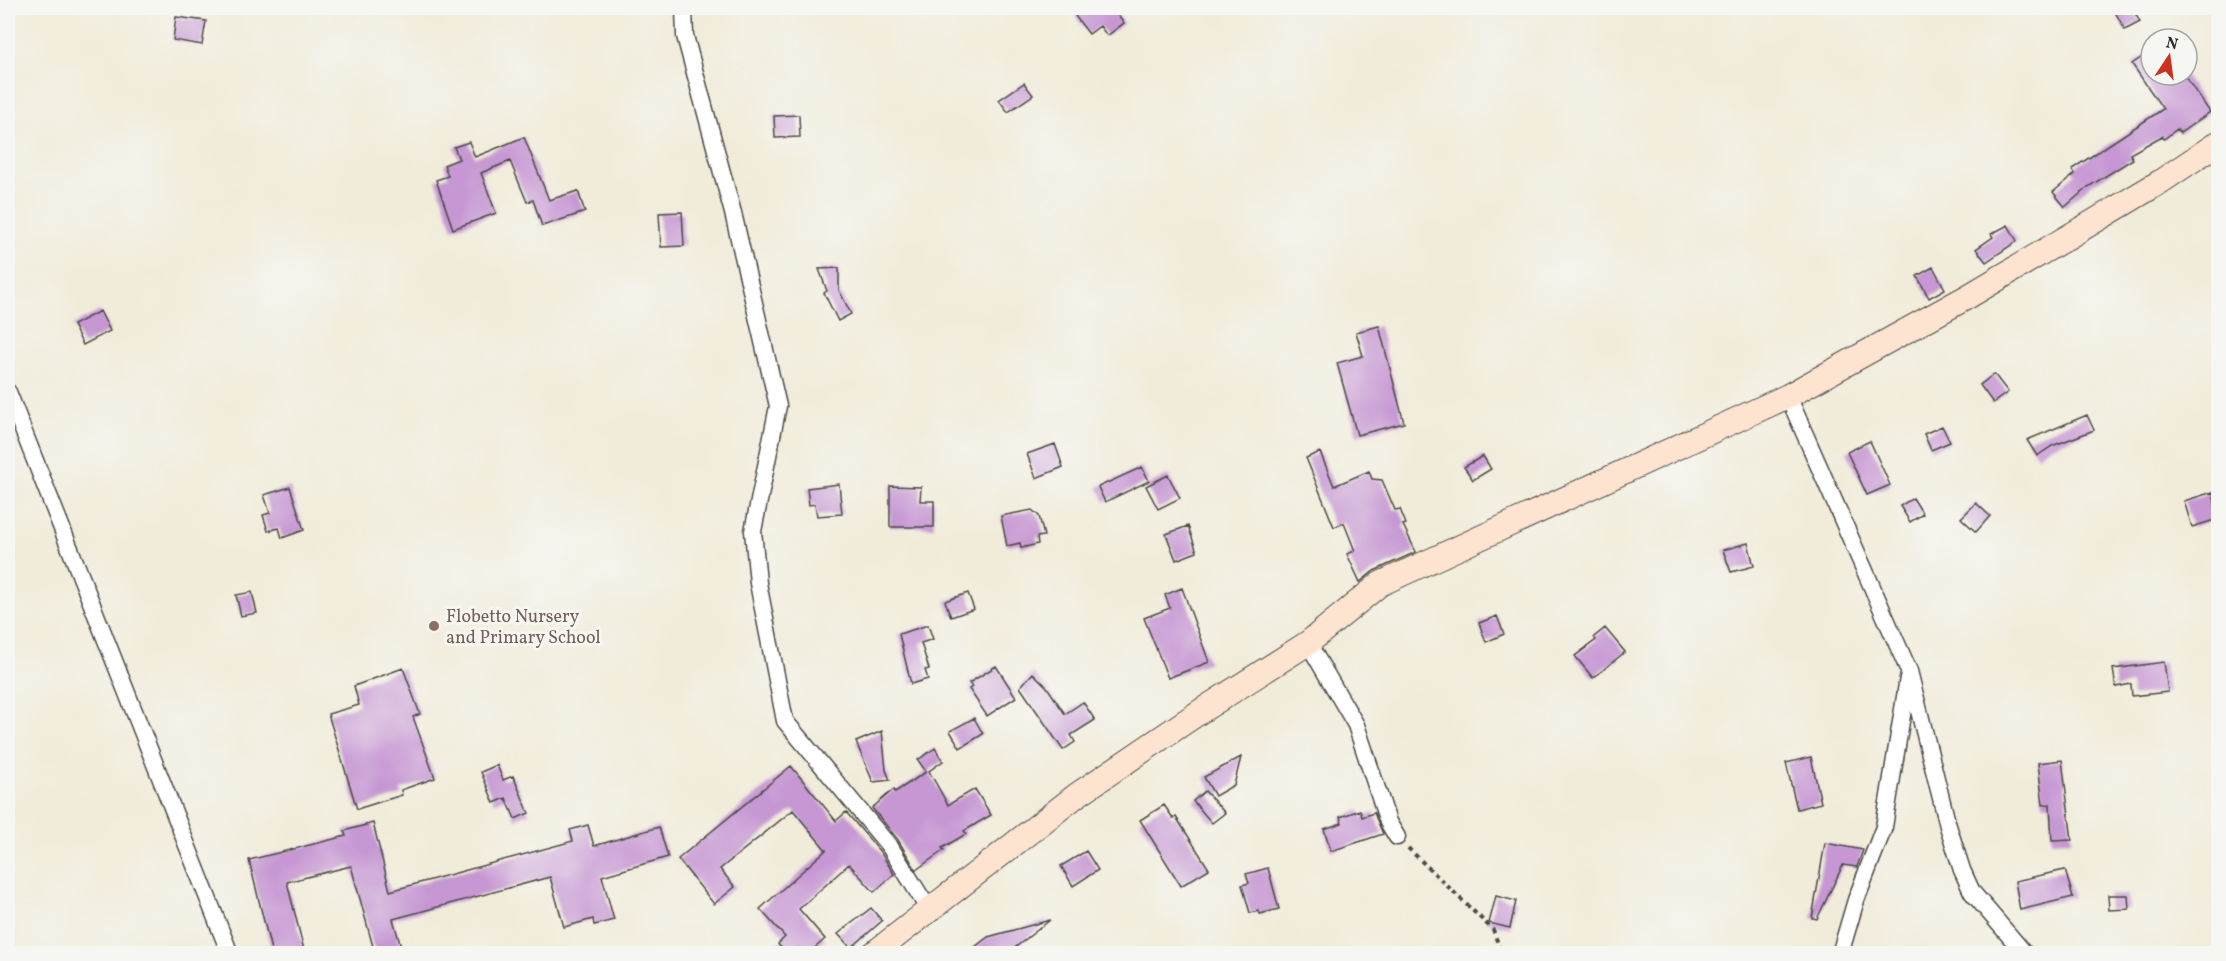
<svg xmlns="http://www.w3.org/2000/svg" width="2226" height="961" font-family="Vollkorn,serif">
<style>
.building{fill:#c697d3}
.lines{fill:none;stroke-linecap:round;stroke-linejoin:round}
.street-casing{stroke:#494845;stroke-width:19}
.secondary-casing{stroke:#494845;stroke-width:26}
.path{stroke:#494845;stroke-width:4;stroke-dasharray:4.5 4.5;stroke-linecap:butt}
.street{stroke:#fff;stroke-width:16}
.secondary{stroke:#fde4d1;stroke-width:24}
.education-dot{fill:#8d6e63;stroke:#f6f6f2;stroke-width:2}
.labels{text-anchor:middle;stroke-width:6;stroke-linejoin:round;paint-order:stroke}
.education-label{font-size:18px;fill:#785e54;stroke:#f6f6f2;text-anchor:start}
</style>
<rect width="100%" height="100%" fill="#f6f6f2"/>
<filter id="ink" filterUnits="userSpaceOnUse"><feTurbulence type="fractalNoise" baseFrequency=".0167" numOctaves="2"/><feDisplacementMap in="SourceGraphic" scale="12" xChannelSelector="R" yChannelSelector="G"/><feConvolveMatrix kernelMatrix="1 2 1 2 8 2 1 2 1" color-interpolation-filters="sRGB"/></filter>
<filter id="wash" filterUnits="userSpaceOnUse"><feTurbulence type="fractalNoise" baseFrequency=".008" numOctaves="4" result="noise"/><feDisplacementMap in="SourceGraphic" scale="24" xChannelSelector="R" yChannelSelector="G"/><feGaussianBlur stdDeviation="1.35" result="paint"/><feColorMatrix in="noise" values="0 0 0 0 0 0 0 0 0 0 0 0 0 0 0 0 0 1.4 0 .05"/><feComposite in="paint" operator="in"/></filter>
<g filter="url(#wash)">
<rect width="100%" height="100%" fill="#f1ecda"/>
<g id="blocks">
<!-- building -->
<path class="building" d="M 1087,8 L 1112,8 L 1124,23 L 1107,36 L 1100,26 L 1089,34 L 1075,16 Z
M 2113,8 L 2132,8 L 2140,22 L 2125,30 Z
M 176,17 L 206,21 L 202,45 L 173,40 Z
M 2151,51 L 2151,75 L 2184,75 L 2210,112 L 2180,133 L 2177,129 L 2164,139 L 2162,136 L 2130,154 L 2133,159 L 2088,187 L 2065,207 L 2053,192 L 2075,174 L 2072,169 L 2163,109 L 2132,64 Z
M 1024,83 L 1033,95 L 1008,112 L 999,100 Z
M 799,115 L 800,137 L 775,138 L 774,116 Z
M 524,137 L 549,200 L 578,191 L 585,212 L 542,226 L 533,200 L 527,202 L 510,161 L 481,173 L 496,213 L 453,229 L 436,180 L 448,176 L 444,165 L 459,159 L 454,147 L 469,142 L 475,157 Z
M 682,212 L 684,246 L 661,247 L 659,213 Z
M 2008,225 L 2017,241 L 1986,262 L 1976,249 L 1993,237 L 1991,234 Z
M 1933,267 L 1945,289 L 1929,298 L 1917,276 Z
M 839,268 L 839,290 L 851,314 L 838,321 L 824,293 L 827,291 L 819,269 Z
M 100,311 L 110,331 L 83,345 L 73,325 Z
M 1379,326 L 1404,423 L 1357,435 L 1337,363 L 1363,356 L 1356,332 Z
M 1994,374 L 2008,392 L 1993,403 L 1980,385 Z
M 2087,415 L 2094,430 L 2052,446 L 2037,456 L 2027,440 Z
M 1942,426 L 1950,442 L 1931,450 L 1924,434 Z
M 1870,441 L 1890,485 L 1867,495 L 1847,452 Z
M 1055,444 L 1063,467 L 1036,478 L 1027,454 Z
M 1320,452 L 1334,486 L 1369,471 L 1372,479 L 1382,480 L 1395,510 L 1400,509 L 1406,524 L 1403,525 L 1416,552 L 1374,571 L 1360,582 L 1347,554 L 1355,551 L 1344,523 L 1334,527 L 1306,458 Z
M 1483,456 L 1491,469 L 1473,480 L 1464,467 Z
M 1142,467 L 1149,481 L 1105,502 L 1098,487 Z
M 1168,475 L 1180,498 L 1158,509 L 1146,486 Z
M 839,484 L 842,514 L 817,516 L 815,504 L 809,505 L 807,488 Z
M 890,486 L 921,487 L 920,501 L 934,501 L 934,527 L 890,527 Z
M 290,487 L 304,530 L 282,538 L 279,528 L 268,531 L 263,515 L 270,513 L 264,495 Z
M 2213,492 L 2218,519 L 2192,527 L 2184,501 Z
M 1913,498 L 1923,514 L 1910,522 L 1900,506 Z
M 1976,503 L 1990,516 L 1976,532 L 1961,518 Z
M 1032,510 L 1039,516 L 1044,536 L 1037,537 L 1038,544 L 1021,548 L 1020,543 L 1007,546 L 1001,516 Z
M 1188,526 L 1197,552 L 1176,560 L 1166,534 Z
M 1748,543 L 1754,566 L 1731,572 L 1723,550 Z
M 1182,588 L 1209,662 L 1168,678 L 1144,618 L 1170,608 L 1165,595 Z
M 252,592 L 257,613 L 241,616 L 236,595 Z
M 968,593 L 974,609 L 951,617 L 945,601 Z
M 1497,616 L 1504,634 L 1486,642 L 1479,623 Z
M 928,625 L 933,639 L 921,643 L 929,669 L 925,670 L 928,679 L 911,684 L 899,634 Z
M 1605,628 L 1625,652 L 1593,678 L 1575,656 L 1596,640 L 1594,637 Z
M 2164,662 L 2168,692 L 2132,696 L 2131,684 L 2116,687 L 2113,669 Z
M 996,666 L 1016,697 L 987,716 L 969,689 L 972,687 L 969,683 Z
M 403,668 L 420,714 L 413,717 L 435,778 L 401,790 L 402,795 L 357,809 L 328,714 L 359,705 L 354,686 Z
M 1033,673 L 1047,687 L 1065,714 L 1083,702 L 1095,720 L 1071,735 L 1075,742 L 1063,750 L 1020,687 Z
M 974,718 L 983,734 L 960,748 L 950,731 Z
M 882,731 L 886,770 L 890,780 L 873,782 L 856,742 Z
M 935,748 L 943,761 L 929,771 L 948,805 L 975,789 L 991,815 L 964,831 L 966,834 L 942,848 L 944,850 L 916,870 L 898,840 L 872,808 L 894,789 L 895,792 L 926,772 L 918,760 Z
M 1241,757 L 1234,785 L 1215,796 L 1204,777 Z
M 1811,757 L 1821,803 L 1797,809 L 1786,763 Z
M 2062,760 L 2072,840 L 2052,841 L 2050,804 L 2043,805 L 2038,763 Z
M 497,765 L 503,780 L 513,776 L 529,813 L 515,819 L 506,798 L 494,803 L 481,772 Z
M 791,766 L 836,821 L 846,812 L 881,853 L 894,874 L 874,892 L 849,864 L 799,909 L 825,939 L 808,954 L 786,954 L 778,944 L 785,937 L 760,909 L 826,850 L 793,810 L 720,869 L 735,887 L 714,904 L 678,859 Z
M 1205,791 L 1225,813 L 1212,823 L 1193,801 Z
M 1164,805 L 1173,818 L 1176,817 L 1209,869 L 1181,886 L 1140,820 Z
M 1360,810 L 1362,817 L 1374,813 L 1383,834 L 1331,851 L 1324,829 L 1342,823 L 1340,817 Z
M 373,823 L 390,891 L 573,841 L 570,830 L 588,825 L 594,846 L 659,827 L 668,857 L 602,876 L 614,920 L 594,925 L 593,919 L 564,927 L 550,877 L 393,919 L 403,954 L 375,954 L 351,866 L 287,882 L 305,954 L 272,954 L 249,860 L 346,836 L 344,831 Z
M 1825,843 L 1863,850 L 1857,867 L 1843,865 L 1817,919 L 1812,918 Z
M 1086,851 L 1098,870 L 1073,886 L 1061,866 Z
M 1268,868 L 1279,909 L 1260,914 L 1259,911 L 1250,913 L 1242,885 L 1249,883 L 1246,874 Z
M 2065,870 L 2073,897 L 2020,910 L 2015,881 Z
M 2108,895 L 2128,895 L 2129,909 L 2109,910 Z
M 1496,896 L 1516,901 L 1510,928 L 1489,923 Z
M 871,908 L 882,921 L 851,948 L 838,934 Z
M 1050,920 L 1007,954 L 966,954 L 988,937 Z"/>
</g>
</g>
<g filter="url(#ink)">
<use href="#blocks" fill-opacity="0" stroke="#494845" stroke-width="1.5"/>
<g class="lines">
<defs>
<path id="street" d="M 684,8 L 685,36 L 733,213 L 778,406 L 753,531 L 758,583 L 785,721 L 890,847 L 929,910
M 8,392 L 230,954
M 1788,396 L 1909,671 L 1948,826 L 1962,870 L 1972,892 L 2025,954
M 1308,643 L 1356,725 L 1388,822 L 1397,837
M 1840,954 L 1856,900 L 1884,827 L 1908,678"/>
<path id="secondary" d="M 873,954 L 1077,795 L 1201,711 L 1308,643 L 1380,584 L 1788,396 L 1969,296 L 2160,182 L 2218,143"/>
</defs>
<!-- street casing -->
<use href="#street" class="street-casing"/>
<!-- secondary casing -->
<use href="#secondary" class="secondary-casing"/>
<!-- path -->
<path class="path" d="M 1408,848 L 1493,930 L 1502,954"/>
<!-- street -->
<use href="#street" class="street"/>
<!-- secondary -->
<use href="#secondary" class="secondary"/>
</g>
</g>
<!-- markers -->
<circle class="education-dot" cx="434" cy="626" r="6"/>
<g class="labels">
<!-- education labels -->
<g class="education-label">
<text x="446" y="622">Flobetto Nursery<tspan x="446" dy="21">and Primary School</tspan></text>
</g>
</g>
<!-- margin -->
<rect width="2226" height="961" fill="none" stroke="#f6f6f2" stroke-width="30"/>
<!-- north arrow -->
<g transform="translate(2169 57) rotate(13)"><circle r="28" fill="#f6f6f2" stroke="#a5a5a2" stroke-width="1.5"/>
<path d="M0-4.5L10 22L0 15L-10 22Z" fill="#c8321e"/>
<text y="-9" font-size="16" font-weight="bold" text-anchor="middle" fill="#2b2b2b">N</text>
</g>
</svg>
